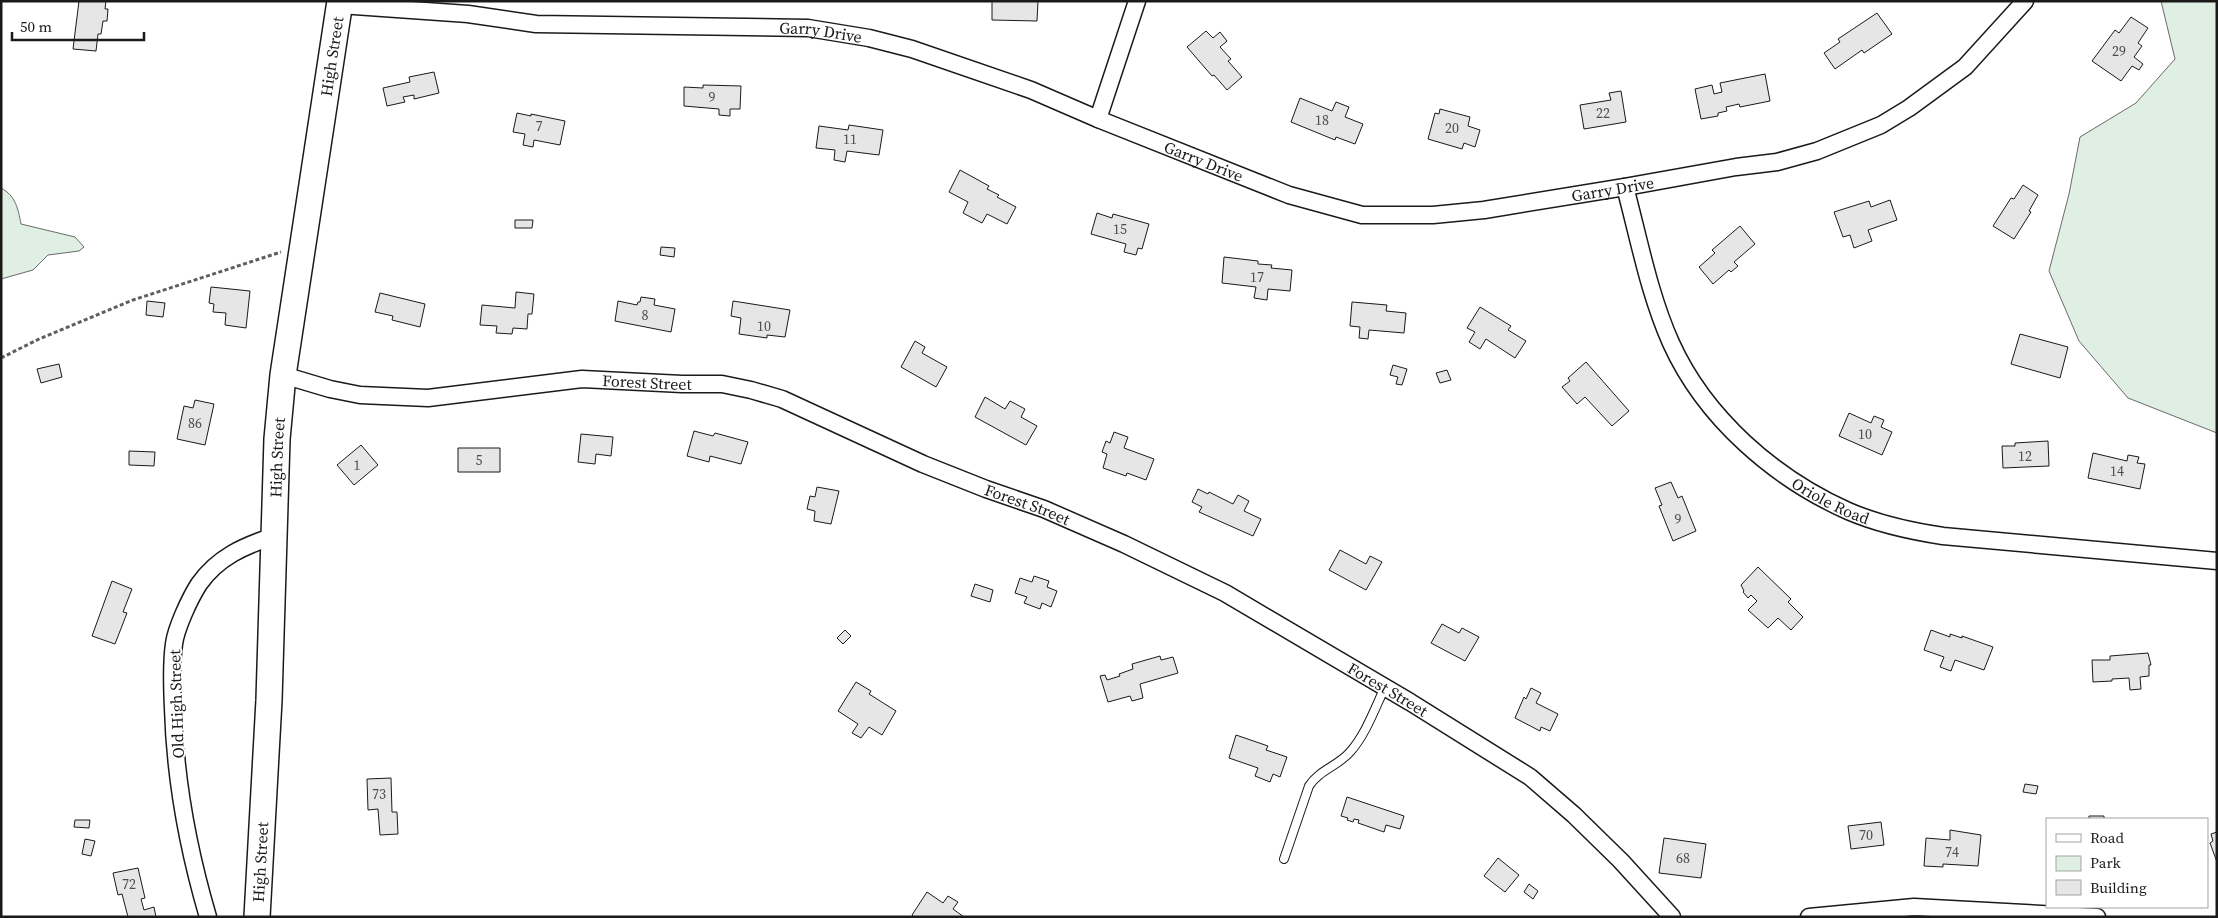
<svg xmlns="http://www.w3.org/2000/svg" width="2218" height="918" font-family="'Source Serif 4',serif">
<style>
.green{fill:#e0efe3;stroke:#6a6a6a}
.building{fill:#e6e6e6;stroke:#1a1a1a}
.lines{fill:none;stroke-linecap:round;stroke-linejoin:round}
.service-casing{stroke:#1a1a1a;stroke-width:10}
.minor-casing{stroke:#1a1a1a;stroke-width:19}
.primary-casing{stroke:#1a1a1a;stroke-width:28}
.path{stroke:#5f5f5f;stroke-width:3;stroke-dasharray:4 2.5;stroke-linecap:butt}
.service{stroke:#fff;stroke-width:8}
.minor{stroke:#fff;stroke-width:16}
.primary{stroke:#fff;stroke-width:25}
.labels{text-anchor:middle;stroke-width:4;stroke-linejoin:round;paint-order:stroke}
.number-label{font-size:14px;fill:#4d4d4d}
.street-label{font-size:16px;fill:#1a1a1a;stroke:#fff}
</style>
<rect width="100%" height="100%" fill="#fff"/>
<!-- green -->
<path class="green" d="M 2161,1 L 2217,1 L 2217,433 L 2128,398 L 2079,341 L 2049,271 L 2069,194 L 2080,137 L 2136,103 L 2175,59 Z
M 1,188 C 16,196 18,209 21,224 L 75,237 L 84,247 L 79,251 L 48,255 L 33,270 L 1,279 Z"/>
<!-- building -->
<path class="building" d="M 79,1 L 106,1 L 105,9 L 108,9 L 107,21 L 103,21 L 101,34 L 98,34 L 96,51 L 73,49 Z
M 992,1 L 1038,1 L 1037,21 L 992,20 Z
M 1877,13 L 1892,34 L 1864,53 L 1862,50 L 1835,69 L 1824,53 L 1840,42 L 1838,39 Z
M 2131,17 L 2148,28 L 2138,43 L 2142,46 L 2134,57 L 2143,64 L 2139,70 L 2132,66 L 2121,81 L 2092,61 L 2115,30 L 2119,33 Z
M 1206,31 L 1213,38 L 1220,32 L 1227,41 L 1220,47 L 1231,59 L 1228,61 L 1242,77 L 1227,90 L 1214,75 L 1212,76 L 1187,47 Z
M 434,72 L 439,93 L 414,99 L 414,95 L 403,97 L 405,102 L 387,106 L 383,88 L 410,82 L 409,77 Z
M 1765,74 L 1770,101 L 1740,107 L 1739,104 L 1726,107 L 1727,111 L 1718,113 L 1718,116 L 1701,119 L 1695,89 L 1712,85 L 1714,94 L 1722,92 L 1720,83 Z
M 703,85 L 741,86 L 740,109 L 730,109 L 730,116 L 719,115 L 719,109 L 684,106 L 684,87 L 703,88 Z
M 1621,91 L 1626,122 L 1584,129 L 1580,105 L 1611,100 L 1609,93 Z
M 1300,98 L 1332,111 L 1336,102 L 1349,107 L 1345,117 L 1363,124 L 1355,144 L 1336,137 L 1335,140 L 1291,122 Z
M 1440,109 L 1470,117 L 1468,126 L 1480,130 L 1475,147 L 1464,143 L 1462,149 L 1428,139 L 1435,113 L 1439,114 Z
M 517,113 L 531,116 L 531,114 L 565,121 L 560,145 L 534,140 L 533,147 L 523,145 L 525,134 L 513,132 Z
M 849,125 L 883,130 L 879,155 L 847,151 L 845,162 L 834,160 L 835,150 L 816,148 L 819,126 L 848,130 Z
M 960,170 L 989,186 L 987,189 L 999,195 L 997,197 L 1016,207 L 1007,224 L 987,214 L 982,223 L 963,213 L 968,202 L 949,192 Z
M 2023,185 L 2038,195 L 2029,211 L 2031,212 L 2014,239 L 1993,226 L 2011,198 L 2014,199 Z
M 1890,200 L 1897,220 L 1868,230 L 1872,241 L 1854,248 L 1850,235 L 1843,237 L 1834,212 L 1869,201 L 1871,207 Z
M 1097,213 L 1112,218 L 1113,214 L 1149,224 L 1142,249 L 1138,248 L 1136,255 L 1124,252 L 1126,244 L 1091,234 Z
M 515,220 L 533,220 L 532,228 L 515,228 Z
M 1740,226 L 1755,244 L 1734,262 L 1738,266 L 1731,272 L 1729,270 L 1713,284 L 1699,267 L 1715,253 L 1712,250 Z
M 661,247 L 675,248 L 674,257 L 660,255 Z
M 1224,257 L 1258,261 L 1258,264 L 1272,265 L 1271,268 L 1292,270 L 1290,291 L 1268,289 L 1267,300 L 1254,298 L 1256,287 L 1222,283 Z
M 211,287 L 250,291 L 246,328 L 225,325 L 226,313 L 213,312 L 214,304 L 209,303 Z
M 516,292 L 534,294 L 532,314 L 528,314 L 527,329 L 513,328 L 512,334 L 496,333 L 497,326 L 480,325 L 482,305 L 515,308 Z
M 380,293 L 425,304 L 420,327 L 392,320 L 393,316 L 375,312 Z
M 641,297 L 655,299 L 654,305 L 675,309 L 671,332 L 615,321 L 618,301 L 637,305 L 638,302 L 640,302 Z
M 147,301 L 165,303 L 163,317 L 146,315 Z
M 733,301 L 790,310 L 785,337 L 767,335 L 767,338 L 739,334 L 741,318 L 731,316 Z
M 1352,302 L 1387,305 L 1386,311 L 1406,313 L 1404,333 L 1369,330 L 1368,339 L 1359,338 L 1360,327 L 1350,326 Z
M 1480,307 L 1511,326 L 1508,330 L 1526,341 L 1515,358 L 1486,339 L 1480,349 L 1469,342 L 1475,332 L 1467,328 Z
M 2020,334 L 2068,347 L 2060,378 L 2011,364 Z
M 915,341 L 925,347 L 922,353 L 947,367 L 936,387 L 901,367 Z
M 1586,362 L 1629,411 L 1612,426 L 1585,397 L 1577,404 L 1562,387 L 1570,381 L 1568,378 Z
M 59,364 L 62,377 L 41,383 L 37,369 Z
M 1393,365 L 1407,369 L 1402,385 L 1396,384 L 1398,377 L 1390,375 Z
M 1447,370 L 1451,380 L 1440,383 L 1436,373 Z
M 985,397 L 1005,409 L 1010,401 L 1025,409 L 1021,417 L 1037,426 L 1026,445 L 975,417 Z
M 195,400 L 214,404 L 205,445 L 177,439 L 184,406 L 193,408 Z
M 1849,413 L 1871,423 L 1874,416 L 1884,420 L 1881,427 L 1892,432 L 1882,455 L 1839,436 Z
M 694,431 L 713,436 L 715,433 L 748,442 L 741,464 L 710,456 L 709,462 L 687,456 Z
M 1114,432 L 1128,437 L 1124,448 L 1154,459 L 1146,480 L 1127,473 L 1126,476 L 1103,468 L 1107,454 L 1102,452 L 1106,441 L 1110,443 Z
M 581,434 L 613,437 L 611,456 L 596,454 L 595,464 L 578,462 Z
M 2048,441 L 2049,466 L 2003,468 L 2002,446 L 2015,446 L 2015,443 Z
M 361,445 L 378,465 L 354,485 L 337,465 Z
M 458,448 L 500,448 L 500,472 L 458,472 Z
M 129,451 L 155,452 L 154,466 L 129,465 Z
M 2093,453 L 2127,461 L 2128,455 L 2139,457 L 2137,463 L 2145,464 L 2140,489 L 2088,478 Z
M 1671,482 L 1678,498 L 1682,496 L 1696,531 L 1673,541 L 1659,506 L 1662,505 L 1655,488 Z
M 817,487 L 839,491 L 831,524 L 814,521 L 815,511 L 807,509 L 810,496 L 815,497 Z
M 1198,489 L 1208,494 L 1209,492 L 1233,504 L 1238,495 L 1249,501 L 1244,511 L 1261,519 L 1253,536 L 1199,512 L 1202,507 L 1192,502 Z
M 1340,550 L 1366,564 L 1370,556 L 1382,562 L 1366,590 L 1329,570 Z
M 1758,567 L 1791,599 L 1788,602 L 1803,617 L 1791,630 L 1778,618 L 1768,628 L 1748,610 L 1757,601 L 1751,595 L 1748,598 L 1743,592 L 1744,591 L 1741,585 Z
M 1034,576 L 1049,581 L 1047,587 L 1057,591 L 1051,607 L 1042,603 L 1040,609 L 1024,603 L 1027,597 L 1015,593 L 1020,578 L 1032,582 Z
M 112,581 L 132,589 L 123,612 L 127,613 L 115,644 L 92,636 Z
M 975,584 L 993,590 L 990,602 L 971,596 Z
M 1442,624 L 1459,633 L 1462,628 L 1479,637 L 1465,661 L 1431,643 Z
M 845,630 L 851,636 L 843,644 L 837,638 Z
M 1931,630 L 1950,637 L 1950,634 L 1962,638 L 1962,636 L 1993,647 L 1984,670 L 1955,660 L 1951,671 L 1940,667 L 1944,657 L 1924,650 Z
M 2148,653 L 2151,665 L 2149,665 L 2149,676 L 2140,677 L 2141,689 L 2130,690 L 2129,678 L 2112,679 L 2112,681 L 2093,682 L 2092,660 L 2110,660 L 2110,656 Z
M 1160,656 L 1161,660 L 1173,657 L 1178,673 L 1140,684 L 1143,698 L 1132,701 L 1130,696 L 1108,702 L 1100,676 L 1105,675 L 1107,680 L 1120,676 L 1119,674 L 1133,669 L 1132,664 Z
M 856,682 L 871,691 L 869,694 L 896,711 L 882,735 L 869,727 L 861,738 L 852,733 L 858,724 L 838,711 Z
M 1531,688 L 1541,693 L 1536,703 L 1558,714 L 1550,731 L 1541,727 L 1540,731 L 1515,718 L 1524,697 L 1526,699 Z
M 1236,735 L 1268,746 L 1266,750 L 1287,757 L 1280,777 L 1273,774 L 1270,782 L 1255,776 L 1258,768 L 1229,758 Z
M 391,778 L 392,812 L 397,812 L 398,834 L 380,835 L 378,809 L 368,810 L 367,779 Z
M 2025,784 L 2038,786 L 2036,794 L 2023,792 Z
M 1347,797 L 1404,816 L 1400,829 L 1386,825 L 1384,832 L 1358,823 L 1359,820 L 1354,819 L 1353,822 L 1347,820 L 1348,818 L 1341,816 Z
M 2089,816 L 2104,816 L 2104,819 L 2089,819 Z
M 75,820 L 90,820 L 89,828 L 74,827 Z
M 1881,822 L 1884,845 L 1851,849 L 1848,826 Z
M 1950,830 L 1981,835 L 1978,866 L 1943,864 L 1943,867 L 1924,866 L 1926,838 L 1950,840 Z
M 2217,832 L 2217,862 L 2210,843 L 2213,841 L 2211,834 Z
M 1664,838 L 1706,844 L 1701,878 L 1659,873 Z
M 85,839 L 95,841 L 91,856 L 82,854 Z
M 1498,858 L 1519,875 L 1505,892 L 1484,876 Z
M 138,868 L 145,898 L 141,899 L 144,910 L 154,907 L 156,917 L 128,917 L 122,894 L 118,895 L 113,873 Z
M 1529,884 L 1538,891 L 1533,899 L 1524,892 Z
M 927,892 L 943,903 L 948,896 L 958,902 L 953,909 L 964,917 L 914,917 L 912,915 Z"/>
<g class="lines">
<defs>
<path id="service" d="M 1284,859 L 1309,786 C 1319,770 1338,766 1350,752 C 1366,734 1375,708 1385,687"/>
<g id="minor">
<path id="s1" d="M 340,5 L 468,14 L 536,24 L 808,28 L 869,38 L 912,49 L 1031,90 L 1098,119 L 1289,195 L 1362,215 L 1433,215 L 1484,210 L 1625,187 L 1736,167 L 1777,162 L 1817,151 L 1881,125 L 1909,108 L 1965,67 L 2025,1"/>
<path d="M 1098,119 L 1137,1"/>
<path id="s2" d="M 1625,187 C 1639,239 1649,294 1671,343 C 1705,418 1774,478 1848,511 C 1878,524 1910,531 1943,536 L 2217,561"/>
<path id="s3" d="M 283,375 L 330,389 L 360,395 L 428,398 L 582,379 L 682,384 L 722,384 L 751,390 L 782,399 L 923,464 L 986,489 L 1044,509 L 1124,544 L 1225,593 L 1410,702 L 1530,777 L 1574,815 L 1621,861 L 1672,917"/>
<path d="M 208,917 C 188,849 175,779 173,708 C 172,687 171,665 174,644 C 176,628 190,598 199,584 C 218,557 244,546 274,536"/>
<path d="M 1809,917 L 1914,907 L 2097,917"/>
</g>
<g id="primary">
<path id="s4" d="M 257,917 L 269,700 L 277,439 L 283,375 L 340,1"/>
</g>
</defs>
<!-- service casing -->
<use href="#service" class="service-casing"/>
<!-- minor casing -->
<use href="#minor" class="minor-casing"/>
<!-- primary casing -->
<use href="#primary" class="primary-casing"/>
<!-- path -->
<path class="path" d="M 1,358 L 39,339 L 133,300 L 281,252"/>
<!-- service -->
<use href="#service" class="service"/>
<!-- minor -->
<use href="#minor" class="minor"/>
<!-- primary -->
<use href="#primary" class="primary"/>
</g>
<g class="labels">
<!-- number labels -->
<g class="number-label">
<text x="2119" y="56">29</text>
<text x="712" y="102">9</text>
<text x="1603" y="118">22</text>
<text x="1322" y="125">18</text>
<text x="539" y="131">7</text>
<text x="1452" y="133">20</text>
<text x="850" y="144">11</text>
<text x="1120" y="234">15</text>
<text x="1257" y="282">17</text>
<text x="645" y="320">8</text>
<text x="764" y="331">10</text>
<text x="195" y="428">86</text>
<text x="1865" y="439">10</text>
<text x="2025" y="461">12</text>
<text x="479" y="465">5</text>
<text x="357" y="470">1</text>
<text x="2117" y="476">14</text>
<text x="1678" y="524">9</text>
<text x="379" y="799">73</text>
<text x="1866" y="840">70</text>
<text x="1952" y="857">74</text>
<text x="1683" y="863">68</text>
<text x="129" y="889">72</text>
</g>
<!-- street labels -->
<g class="street-label">
<text dy="6" stroke="none"><textPath href="#s1" startOffset="482">Garry Drive</textPath></text>
<text dy="6" stroke="none"><textPath href="#s4" startOffset="865">High Street</textPath></text>
<text dy="6" stroke="none"><textPath href="#s1" startOffset="888">Garry Drive</textPath></text>
<text dy="6" stroke="none"><textPath href="#s1" startOffset="1308">Garry Drive</textPath></text>
<text dy="6" stroke="none"><textPath href="#s3" startOffset="368">Forest Street</textPath></text>
<text dy="6" stroke="none"><textPath href="#s4" startOffset="460">High Street</textPath></text>
<text dy="6" stroke="none"><textPath href="#s2" startOffset="392">Oriole Road</textPath></text>
<text dy="6" stroke="none"><textPath href="#s3" startOffset="772">Forest Street</textPath></text>
<text dy="6" stroke="none"><textPath href="#s3" startOffset="1178">Forest Street</textPath></text>
<text transform="translate(176 704) rotate(-92)" y="6">Old High Street</text>
<text dy="6" stroke="none"><textPath href="#s4" startOffset="55">High Street</textPath></text>
</g>
</g>
<!-- border -->
<rect width="2218" height="918" fill="none" stroke="#1a1a1a" stroke-width="5"/>
<!-- legend -->
<rect x="2046" y="818" width="162" height="90" fill="#ffffff" stroke="#a3a3a3"/>
<rect x="2056" y="834" width="25" height="8" fill="#ffffff" stroke="#a3a3a3"/>
<text x="2090" y="843" font-size="15" fill="#1a1a1a">Road</text>
<rect x="2056" y="856" width="25" height="15" fill="#e0efe3" stroke="#a3a3a3"/>
<text x="2090" y="868" font-size="15" fill="#1a1a1a">Park</text>
<rect x="2056" y="880" width="25" height="15" fill="#e6e6e6" stroke="#a3a3a3"/>
<text x="2090" y="893" font-size="15" fill="#1a1a1a">Building</text>
<!-- scale -->
<path d="M12 32v8h132v-8" fill="none" stroke="#1a1a1a" stroke-width="2.5"/>
<text x="20" y="32" font-size="15" fill="#1a1a1a" stroke="#ffffff" stroke-width="4" paint-order="stroke">50 m</text>
</svg>
